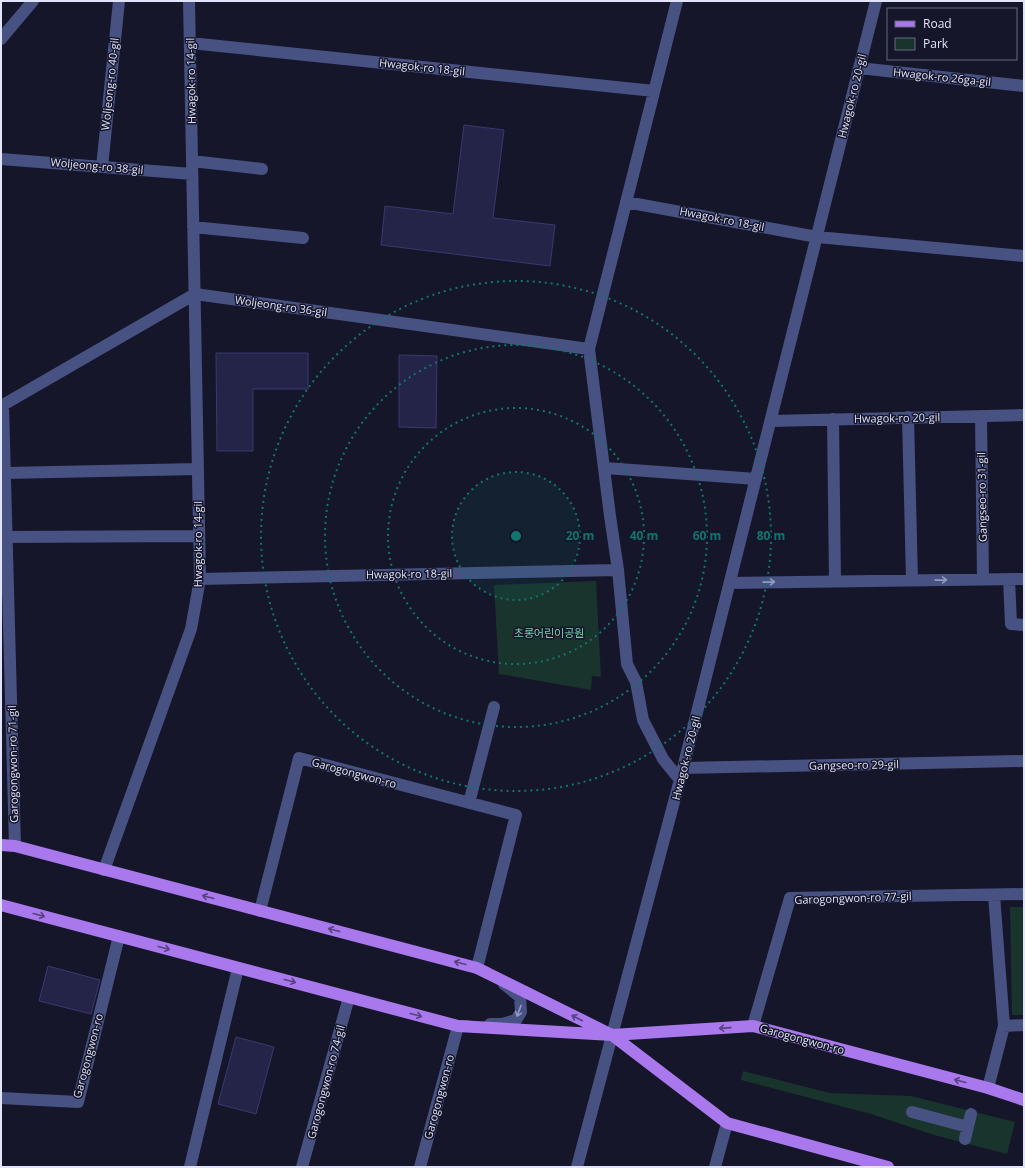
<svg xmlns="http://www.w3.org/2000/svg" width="1025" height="1168" font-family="'Open Sans','Noto Sans KR',sans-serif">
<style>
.green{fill:#19332d}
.building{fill:#242448;stroke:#393971}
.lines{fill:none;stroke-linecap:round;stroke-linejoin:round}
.minor{stroke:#475182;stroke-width:12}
.major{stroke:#a978ec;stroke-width:12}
.oneway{stroke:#949abe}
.oneway2{stroke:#584281}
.ring{fill:none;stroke:#0f766e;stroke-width:2;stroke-dasharray:2 4}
.labels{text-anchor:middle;stroke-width:3;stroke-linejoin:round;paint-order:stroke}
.street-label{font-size:11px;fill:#e2e4fb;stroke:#15162a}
.park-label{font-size:11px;fill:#76d3a9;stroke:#15162a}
.centre{fill:#0f766e;stroke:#15162a;stroke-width:2}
.ring-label{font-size:12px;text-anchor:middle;font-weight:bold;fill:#0f766e;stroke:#15162a;stroke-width:3;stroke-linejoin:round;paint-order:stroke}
</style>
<rect width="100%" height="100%" fill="#15162a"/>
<!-- green -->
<path class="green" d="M 596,581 L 601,677 L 592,676 L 591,690 L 499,674 L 494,585 Z
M 1010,907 L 1024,907 L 1024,1015 L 1012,1015 Z
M 743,1071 L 830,1093 L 911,1096 L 1015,1122 L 1007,1154 L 934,1135 L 871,1114 L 741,1080 Z"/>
<!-- building -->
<path class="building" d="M 464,125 L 504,130 L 493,218 L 555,225 L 550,266 L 381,245 L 385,206 L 453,214 Z
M 216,353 L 308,353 L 308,389 L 253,389 L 253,451 L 217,451 Z
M 399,355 L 437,356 L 436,428 L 399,427 Z
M 48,966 L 100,980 L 91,1014 L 39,1001 Z
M 236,1037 L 274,1047 L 256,1114 L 218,1104 Z"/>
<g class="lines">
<!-- minor -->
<path class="minor" d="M 677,1 L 589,349 L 610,516 L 618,570 L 627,664 L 636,682 L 643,720 L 663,759 L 680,780
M 1,39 L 33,1
M 190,43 L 654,91
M 859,68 L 1024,86
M 1,159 L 192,174
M 192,161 L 262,169
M 102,167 L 119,1
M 626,202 L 817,237 L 1024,256
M 193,227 L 303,238
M 3,405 L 15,846
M 1,406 L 195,294 L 589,349
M 981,416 L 983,579
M 908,417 L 912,580
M 833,419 L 835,581
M 771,421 L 1024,415
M 605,468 L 756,479
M 5,473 L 198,469
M 7,537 L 199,536
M 200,579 L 618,570
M 1009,579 L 1011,624 L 1024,625
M 730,583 L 1024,579
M 683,768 L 1024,761
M 469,803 L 494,707
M 104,870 L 191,629 L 200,579 L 189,1
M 260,911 L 299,758 L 516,815 L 477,968 L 487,973
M 490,1024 L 502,1024 L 516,1020 L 521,1012 L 520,997 L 504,984
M 753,1026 L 790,898 L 1024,894
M 1004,1026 L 1024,1025
M 988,1088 L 1004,1026 L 994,895
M 1,1098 L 78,1102 L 119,936
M 912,1112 L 968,1127
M 965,1139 L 971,1114
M 190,1167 L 238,968
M 302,1167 L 349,997
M 420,1167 L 458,1026 L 467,1026
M 577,1167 L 683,768 L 876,1
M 715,1167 L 727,1123"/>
<!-- major -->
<path class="major" d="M 1,845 L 15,846 L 477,968 L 612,1035 L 753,1026 L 988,1088 L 1024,1100
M 1,905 L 458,1026 L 612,1035 L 727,1123 L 888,1167"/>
</g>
<!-- one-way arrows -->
<defs><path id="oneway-shaft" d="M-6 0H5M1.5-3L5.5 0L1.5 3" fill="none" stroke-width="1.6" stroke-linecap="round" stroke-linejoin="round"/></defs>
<g class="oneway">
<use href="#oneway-shaft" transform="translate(941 580) rotate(-1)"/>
<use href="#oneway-shaft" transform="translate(769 582) rotate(-1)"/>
<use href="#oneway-shaft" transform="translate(519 1011) rotate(110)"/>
</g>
<g class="oneway2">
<use href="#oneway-shaft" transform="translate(208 897) rotate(-165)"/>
<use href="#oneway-shaft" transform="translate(39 915) rotate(15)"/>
<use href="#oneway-shaft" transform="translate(334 930) rotate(-165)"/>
<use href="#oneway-shaft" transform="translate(164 948) rotate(15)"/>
<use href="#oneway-shaft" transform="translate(460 963) rotate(-165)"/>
<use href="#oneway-shaft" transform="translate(290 981) rotate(15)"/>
<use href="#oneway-shaft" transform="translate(416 1015) rotate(15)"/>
<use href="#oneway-shaft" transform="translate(577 1018) rotate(-153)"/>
<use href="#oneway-shaft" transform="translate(725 1028) rotate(176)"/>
<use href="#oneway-shaft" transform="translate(960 1081) rotate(-165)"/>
</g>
<!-- distance rings -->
<circle cx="516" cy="536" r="64" fill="#0f766e" fill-opacity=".12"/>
<g class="ring">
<circle cx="516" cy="536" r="64"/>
<circle cx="516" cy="536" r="128"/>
<circle cx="516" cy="536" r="191"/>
<circle cx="516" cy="536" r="255"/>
</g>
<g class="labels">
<!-- street labels -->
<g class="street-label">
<text transform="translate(422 67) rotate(6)" y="4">Hwagok-ro 18-gil</text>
<text transform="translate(942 77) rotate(6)" y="4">Hwagok-ro 26ga-gil</text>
<text transform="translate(191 81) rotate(-91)" y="4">Hwagok-ro 14-gil</text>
<text transform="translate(110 84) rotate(-84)" y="4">Woljeong-ro 40-gil</text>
<text transform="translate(852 96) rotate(-76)" y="4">Hwagok-ro 20-gil</text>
<text transform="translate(97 166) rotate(5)" y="4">Woljeong-ro 38-gil</text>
<text transform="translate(722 219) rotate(11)" y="4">Hwagok-ro 18-gil</text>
<text transform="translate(281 306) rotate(8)" y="4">Woljeong-ro 36-gil</text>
<text transform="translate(897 418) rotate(-1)" y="4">Hwagok-ro 20-gil</text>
<text transform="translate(982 497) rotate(-91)" y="4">Gangseo-ro 31-gil</text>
<text transform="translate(198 544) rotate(-90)" y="4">Hwagok-ro 14-gil</text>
<text transform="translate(409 574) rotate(-1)" y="4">Hwagok-ro 18-gil</text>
<text transform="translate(686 758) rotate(-76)" y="4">Hwagok-ro 20-gil</text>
<text transform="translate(13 764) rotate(-91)" y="4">Garogongwon-ro 71-gil</text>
<text transform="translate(854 765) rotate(-1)" y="4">Gangseo-ro 29-gil</text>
<text transform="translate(354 773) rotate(15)" y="4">Garogongwon-ro</text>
<text transform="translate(853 898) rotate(-2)" y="4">Garogongwon-ro 77-gil</text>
<text transform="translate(802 1039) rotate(15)" y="4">Garogongwon-ro</text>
<text transform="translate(88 1056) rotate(-75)" y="4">Garogongwon-ro</text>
<text transform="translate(326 1082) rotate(-75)" y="4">Garogongwon-ro 74-gil</text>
<text transform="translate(439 1097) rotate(-75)" y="4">Garogongwon-ro</text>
</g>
<!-- park labels -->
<g class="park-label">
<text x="549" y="637">초롱어린이공원</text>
</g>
</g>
<circle cx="516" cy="536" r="6" class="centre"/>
<g class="ring-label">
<text x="580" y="540">20 m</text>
<text x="644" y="540">40 m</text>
<text x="707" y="540">60 m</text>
<text x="771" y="540">80 m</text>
</g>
<!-- border -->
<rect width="1025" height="1168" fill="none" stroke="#e2e4fb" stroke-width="4"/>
<!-- legend -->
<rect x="887" y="8" width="130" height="52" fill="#15162a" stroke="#67687e"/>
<rect x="895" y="21" width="20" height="6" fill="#a978ec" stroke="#67687e"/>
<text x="923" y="28" font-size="12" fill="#e2e4fb">Road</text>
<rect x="895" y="38" width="20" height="12" fill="#19332d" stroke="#67687e"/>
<text x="923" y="48" font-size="12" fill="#e2e4fb">Park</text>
</svg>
